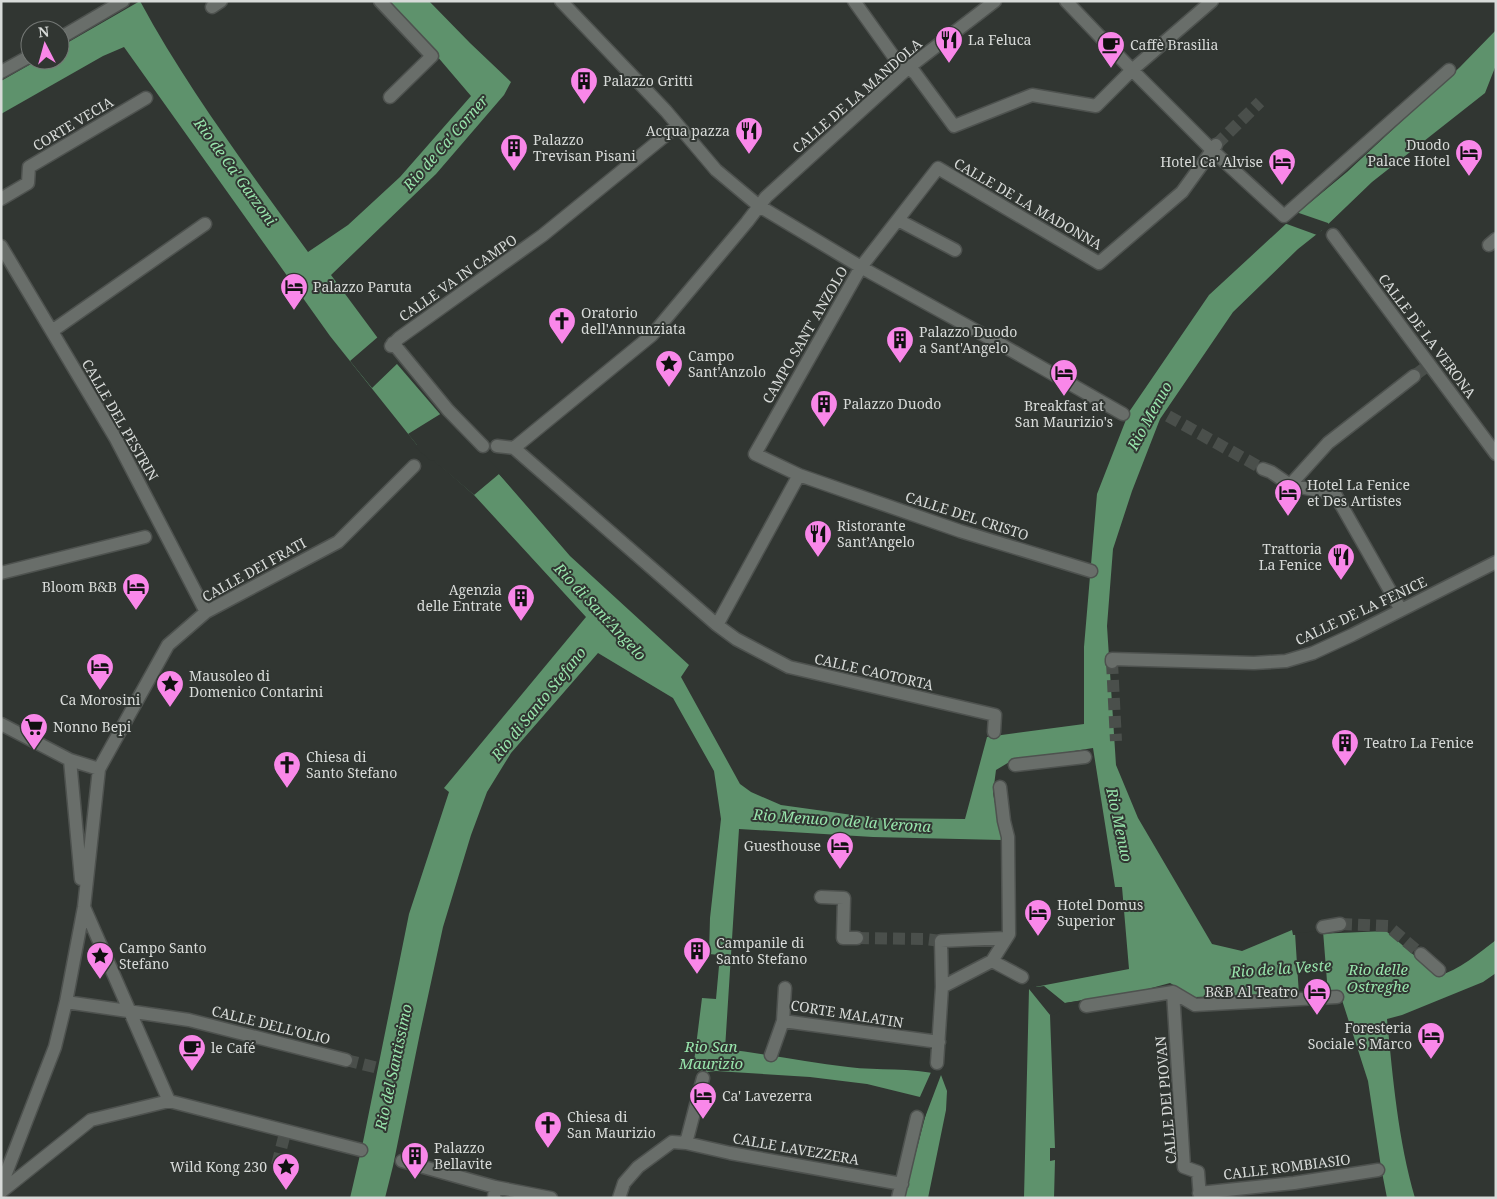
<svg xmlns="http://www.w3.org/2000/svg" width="1497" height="1199" font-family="'Noto Serif',serif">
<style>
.water{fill:#5e926c}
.pier{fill:#313632}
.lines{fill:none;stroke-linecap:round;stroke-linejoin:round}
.pedestrian-tunnel{stroke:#4a4f4b;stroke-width:12;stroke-dasharray:12 6;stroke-linecap:butt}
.pedestrian-casing{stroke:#4e524f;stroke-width:15}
.pedestrian{stroke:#696e6a;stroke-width:12}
.labels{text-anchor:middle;stroke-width:4;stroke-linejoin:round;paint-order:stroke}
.poi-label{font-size:14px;fill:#d8dbd9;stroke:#313632;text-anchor:start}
.street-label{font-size:14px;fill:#d8dbd9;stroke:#313632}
.water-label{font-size:15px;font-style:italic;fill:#98e5ac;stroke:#313632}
</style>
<rect width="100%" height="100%" fill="#313632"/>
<!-- water -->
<path class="water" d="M 140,1 C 188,90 249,170 308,252 L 348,225 L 400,177 L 471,96 L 390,1 L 429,1 L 470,43 L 511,82 L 504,95 L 436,174 L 331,275 L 397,364 L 440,414 L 499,474 L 570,556 L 689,665 L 681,677 L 740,784 L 751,792 L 781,805 L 874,818 L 965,819 L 987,737 L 1084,724 L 1084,647 L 1097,494 L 1129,412 L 1209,295 L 1300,211 L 1347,172 L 1460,67 L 1496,30 L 1496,65 L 1485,93 L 1372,182 L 1322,230 L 1298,249 L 1233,312 L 1160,419 L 1132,491 L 1113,549 L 1107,626 L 1116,765 L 1138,818 L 1212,944 L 1242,951 L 1292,930 L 1293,935 L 1386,931 L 1438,976 C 1459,970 1479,953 1496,940 L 1496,973 L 1483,982 L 1402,1015 L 1387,1019 C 1393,1079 1398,1140 1415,1198 L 1387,1198 L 1381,1167 L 1368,1081 L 1341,997 L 1326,992 L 1195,997 L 1170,983 L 1144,990 L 1065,1003 L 1050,1015 L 1055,1148 L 1050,1148 L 1050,1161 L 1055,1160 L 1054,1198 L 1024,1198 L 1029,989 L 1035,987 L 1129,969 L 1122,887 L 1115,887 L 1093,748 L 1011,761 L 996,770 L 993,793 L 1002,840 L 873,837 L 739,829 L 725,1049 C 766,1054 807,1062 848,1067 C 879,1071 910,1067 941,1075 L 947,1091 L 946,1110 L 928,1198 L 904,1198 L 928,1106 L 920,1097 L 867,1084 L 810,1077 L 716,1071 L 706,1072 L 693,1070 L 702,998 L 716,999 L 720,955 L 709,954 L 710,918 L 721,819 L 714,771 L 673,698 L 598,653 L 511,753 L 487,792 L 471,835 L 443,927 L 420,1033 L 393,1166 L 385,1198 L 350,1198 L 363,1142 L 409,914 L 449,792 L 444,788 L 586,617 L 474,495 L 417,445 L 330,336 L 124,47 L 103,56 L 1,114 L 1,81 L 38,60 L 60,60 L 60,47 Z"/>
<!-- pier -->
<path class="pier" d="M 1296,212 L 1328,223 L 1329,225 L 1323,232 L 1322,230 L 1317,235 L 1284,223 Z
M 379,336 L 399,362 L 372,388 L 350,361 Z
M 442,413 L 501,472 L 512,484 L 510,486 L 499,474 L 474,495 L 433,460 L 431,461 L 415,447 L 417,445 L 408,434 Z
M 1323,931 L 1328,994 L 1299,995 L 1295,933 Z
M 1035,984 L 1036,987 L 1044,986 L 1065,1003 L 1084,1000 L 1085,1002 L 1066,1006 L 1055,1014 L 1050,1015 L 1029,989 L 1026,989 Z
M 932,1070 L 941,1072 L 941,1075 L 924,1120 L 922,1119 L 925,1107 L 919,1099 Z"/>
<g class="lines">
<!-- pedestrian-tunnel -->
<path class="pedestrian-tunnel" d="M 1216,145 L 1260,102
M 1414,376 L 1426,367
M 1168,416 L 1263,469
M 1112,662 L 1116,741
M 1340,924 L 1388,926 L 1421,954
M 857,938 L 924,939 L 941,941
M 346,1060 L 378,1068
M 277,1165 L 284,1137"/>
<defs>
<path id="pedestrian" d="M 380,1 L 432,56 L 390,97
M 561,1 L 666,111 L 716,170 L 759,206 L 866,270 L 1002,345 L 1123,414
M 854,1 L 899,64 L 908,68 L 915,73 L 954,126 L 1032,95 L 1096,106 L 1132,70 L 1212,1
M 1066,1 L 1132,70 L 1213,151 L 1284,216 L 1449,70
M 212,7 L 221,1
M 60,38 L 123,1
M 1,72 L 30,56
M 1,199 L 28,183 L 29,167 L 146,98
M 898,220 L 955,250
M 1333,235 L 1496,454
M 1489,245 L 1496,239
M 1,246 L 116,439 L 206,612
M 52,331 L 205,224
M 393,343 L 448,410 L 483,446
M 391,346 L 399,338 L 543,235 L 677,126
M 497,446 L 514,448 L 652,335 L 747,222 L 766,197 L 908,68 L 995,1
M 514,448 L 717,625
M 1263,469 L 1271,472 L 1290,485 L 1335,494 L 1401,610
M 799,475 L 717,625 L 736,639 L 789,667 L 995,715 L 994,732
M 1290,485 L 1328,443 L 1414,376
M 1091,571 L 960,531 L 799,475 L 755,454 L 861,267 L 938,168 L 1099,263 L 1182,192 L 1216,145
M 1,573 L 145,537
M 1112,662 L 1112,659 L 1254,663 L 1286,661 L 1313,653 L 1352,635 L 1496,562
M 1,724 L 70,760 L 99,769
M 70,760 L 81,879
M 1015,765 L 1085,757
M 821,897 L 844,898 L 843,938 L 857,938
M 84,907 L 169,1101
M 1323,927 L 1340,924
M 1421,954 L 1439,970
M 992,961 L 1022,977
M 942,987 L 992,961 L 1009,934 L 1008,837 L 1004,821 L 1000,787
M 785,988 L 783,1021 L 939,1042
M 1173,992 L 1184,1167 L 1198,1172 L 1200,1198
M 66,1002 L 189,1020 L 346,1060
M 1086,1006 L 1173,992 L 1195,1005 L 1337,997
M 771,1055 L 783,1021
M 937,1063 L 942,987 L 941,941 L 1006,938
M 703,1078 L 686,1143 L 730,1153 L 902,1184
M 402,1161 L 495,1187 L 494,1198
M 1,1186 L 55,1047 L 66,1002 L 84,907 L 99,769 L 168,645 L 206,612 L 338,542 L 414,466
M 495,1187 L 551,1198
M 1,1192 L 91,1120 L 169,1101 L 361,1150
M 1199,1193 L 1294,1183 L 1378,1170
M 619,1198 L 624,1183 L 638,1167 L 672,1142 L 686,1143
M 898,1198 L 917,1117"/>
</defs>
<!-- pedestrian casing -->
<use href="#pedestrian" class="pedestrian-casing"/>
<!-- pedestrian -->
<use href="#pedestrian" class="pedestrian"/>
</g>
<!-- icons -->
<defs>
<symbol id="restaurant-pin" viewBox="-11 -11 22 30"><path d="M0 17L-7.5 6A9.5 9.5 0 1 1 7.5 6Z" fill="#f987e9" stroke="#313632"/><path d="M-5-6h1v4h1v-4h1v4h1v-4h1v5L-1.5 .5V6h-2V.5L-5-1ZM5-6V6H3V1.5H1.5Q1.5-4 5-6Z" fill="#111"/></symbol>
<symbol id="cafe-pin" viewBox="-11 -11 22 30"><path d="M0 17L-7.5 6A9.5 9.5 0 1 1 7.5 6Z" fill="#f987e9" stroke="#313632"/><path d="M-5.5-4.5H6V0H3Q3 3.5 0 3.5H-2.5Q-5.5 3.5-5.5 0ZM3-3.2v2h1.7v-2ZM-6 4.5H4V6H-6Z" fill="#111"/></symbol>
<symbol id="building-pin" viewBox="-11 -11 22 30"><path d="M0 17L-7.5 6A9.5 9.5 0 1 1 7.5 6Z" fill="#f987e9" stroke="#313632"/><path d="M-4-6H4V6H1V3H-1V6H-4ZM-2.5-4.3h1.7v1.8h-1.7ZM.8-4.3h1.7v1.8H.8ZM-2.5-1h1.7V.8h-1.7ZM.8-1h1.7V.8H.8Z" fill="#111"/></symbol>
<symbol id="hotel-pin" viewBox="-11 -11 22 30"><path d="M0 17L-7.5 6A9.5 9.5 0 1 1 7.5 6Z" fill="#f987e9" stroke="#313632"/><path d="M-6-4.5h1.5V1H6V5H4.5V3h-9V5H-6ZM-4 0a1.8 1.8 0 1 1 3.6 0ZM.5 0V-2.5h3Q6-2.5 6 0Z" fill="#111"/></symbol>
<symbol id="church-pin" viewBox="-11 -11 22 30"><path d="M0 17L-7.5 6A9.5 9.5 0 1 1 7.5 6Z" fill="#f987e9" stroke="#313632"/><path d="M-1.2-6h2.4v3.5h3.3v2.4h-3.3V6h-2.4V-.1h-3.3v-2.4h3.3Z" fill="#111"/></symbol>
<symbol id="sight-pin" viewBox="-11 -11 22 30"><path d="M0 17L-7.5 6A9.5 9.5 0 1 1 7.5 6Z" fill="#f987e9" stroke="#313632"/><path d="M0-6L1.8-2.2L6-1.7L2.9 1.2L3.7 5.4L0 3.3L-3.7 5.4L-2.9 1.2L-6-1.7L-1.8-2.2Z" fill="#111"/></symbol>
<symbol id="supermarket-pin" viewBox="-11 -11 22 30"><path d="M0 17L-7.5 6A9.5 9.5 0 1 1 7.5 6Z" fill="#f987e9" stroke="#313632"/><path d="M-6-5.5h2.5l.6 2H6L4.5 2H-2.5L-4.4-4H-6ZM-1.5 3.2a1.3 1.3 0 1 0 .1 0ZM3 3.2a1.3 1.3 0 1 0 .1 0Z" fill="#111"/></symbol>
</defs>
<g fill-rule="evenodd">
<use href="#restaurant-pin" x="933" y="24" width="32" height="43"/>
<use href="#cafe-pin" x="1095" y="29" width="32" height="43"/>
<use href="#building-pin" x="568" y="65" width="32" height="43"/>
<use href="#restaurant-pin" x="733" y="115" width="32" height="43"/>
<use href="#building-pin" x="498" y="132" width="32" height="43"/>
<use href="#hotel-pin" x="1453" y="137" width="32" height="43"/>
<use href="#hotel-pin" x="1266" y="146" width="32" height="43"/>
<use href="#hotel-pin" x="278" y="271" width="32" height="43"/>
<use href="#church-pin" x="546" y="305" width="32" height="43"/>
<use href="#building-pin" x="884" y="324" width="32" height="43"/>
<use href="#sight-pin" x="653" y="348" width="32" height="43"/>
<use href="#hotel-pin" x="1048" y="357" width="32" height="43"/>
<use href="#building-pin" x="808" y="388" width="32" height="43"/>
<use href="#hotel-pin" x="1272" y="477" width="32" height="43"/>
<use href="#restaurant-pin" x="802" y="518" width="32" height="43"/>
<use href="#restaurant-pin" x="1325" y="541" width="32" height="43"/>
<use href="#hotel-pin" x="120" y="571" width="32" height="43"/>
<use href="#building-pin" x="505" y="582" width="32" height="43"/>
<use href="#hotel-pin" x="84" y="651" width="32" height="43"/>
<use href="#sight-pin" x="154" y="668" width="32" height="43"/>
<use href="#supermarket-pin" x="18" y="711" width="32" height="43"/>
<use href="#building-pin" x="1329" y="727" width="32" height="43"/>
<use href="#church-pin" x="271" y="749" width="32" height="43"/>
<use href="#hotel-pin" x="824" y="830" width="32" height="43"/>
<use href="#hotel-pin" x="1022" y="897" width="32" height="43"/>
<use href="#building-pin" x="681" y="935" width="32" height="43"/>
<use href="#sight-pin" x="84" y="940" width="32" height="43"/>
<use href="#hotel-pin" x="1301" y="976" width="32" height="43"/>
<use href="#hotel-pin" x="1415" y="1020" width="32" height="43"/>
<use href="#cafe-pin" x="176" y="1032" width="32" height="43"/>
<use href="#hotel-pin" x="687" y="1080" width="32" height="43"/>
<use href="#church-pin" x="532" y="1109" width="32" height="43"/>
<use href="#building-pin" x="399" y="1140" width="32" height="43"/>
<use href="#sight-pin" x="270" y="1151" width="32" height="43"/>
</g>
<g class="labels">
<!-- poi labels -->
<g class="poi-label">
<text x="968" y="45">La Feluca</text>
<text x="1130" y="50">Caffè Brasilia</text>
<text x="603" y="86">Palazzo Gritti</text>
<text x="730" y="136" text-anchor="end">Acqua pazza</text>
<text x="533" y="145">Palazzo<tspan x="533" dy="16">Trevisan Pisani</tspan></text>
<text x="1450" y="150" text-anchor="end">Duodo<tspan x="1450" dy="16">Palace Hotel</tspan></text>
<text x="1263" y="167" text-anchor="end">Hotel Ca' Alvise</text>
<text x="313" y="292">Palazzo Paruta</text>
<text x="581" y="318">Oratorio<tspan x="581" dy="16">dell'Annunziata</tspan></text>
<text x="919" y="337">Palazzo Duodo<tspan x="919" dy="16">a Sant'Angelo</tspan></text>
<text x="688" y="361">Campo<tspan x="688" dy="16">Sant'Anzolo</tspan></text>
<text x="843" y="409">Palazzo Duodo</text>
<text x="1064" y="411" text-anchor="middle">Breakfast at<tspan x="1064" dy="16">San Maurizio's</tspan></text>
<text x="1307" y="490">Hotel La Fenice<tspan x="1307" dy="16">et Des Artistes</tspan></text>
<text x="837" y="531">Ristorante<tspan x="837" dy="16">Sant’Angelo</tspan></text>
<text x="1322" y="554" text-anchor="end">Trattoria<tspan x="1322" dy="16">La Fenice</tspan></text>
<text x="117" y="592" text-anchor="end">Bloom B&amp;B</text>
<text x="502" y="595" text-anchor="end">Agenzia<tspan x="502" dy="16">delle Entrate</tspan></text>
<text x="189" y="681">Mausoleo di<tspan x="189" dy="16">Domenico Contarini</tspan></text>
<text x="100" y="705" text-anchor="middle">Ca Morosini</text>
<text x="53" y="732">Nonno Bepi</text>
<text x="1364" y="748">Teatro La Fenice</text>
<text x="306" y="762">Chiesa di<tspan x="306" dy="16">Santo Stefano</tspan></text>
<text x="821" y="851" text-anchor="end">Guesthouse</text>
<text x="1057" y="910">Hotel Domus<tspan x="1057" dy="16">Superior</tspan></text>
<text x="716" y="948">Campanile di<tspan x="716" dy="16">Santo Stefano</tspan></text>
<text x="119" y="953">Campo Santo<tspan x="119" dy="16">Stefano</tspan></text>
<text x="1298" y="997" text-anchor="end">B&amp;B Al Teatro</text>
<text x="1412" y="1033" text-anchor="end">Foresteria<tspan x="1412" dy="16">Sociale S Marco</tspan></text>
<text x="211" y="1053">le Café</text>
<text x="722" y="1101">Ca' Lavezerra</text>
<text x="567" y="1122">Chiesa di<tspan x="567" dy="16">San Maurizio</tspan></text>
<text x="434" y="1153">Palazzo<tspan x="434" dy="16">Bellavite</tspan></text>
<text x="267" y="1172" text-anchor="end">Wild Kong 230</text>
</g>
<!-- street labels -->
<g class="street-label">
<text transform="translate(857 96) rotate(-41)" y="5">CALLE DE LA MANDOLA</text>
<text transform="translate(73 124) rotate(-31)" y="5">CORTE VECIA</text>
<text transform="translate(1028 204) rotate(30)" y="5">CALLE DE LA MADONNA</text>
<text transform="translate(458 278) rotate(-35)" y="5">CALLE VA IN CAMPO</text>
<text transform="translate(805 335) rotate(-60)" y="5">CAMPO SANT' ANZOLO</text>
<text transform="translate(1427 336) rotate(53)" y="5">CALLE DE LA VERONA</text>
<text transform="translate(120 420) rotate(60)" y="5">CALLE DEL PESTRIN</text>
<text transform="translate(967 516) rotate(18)" y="5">CALLE DEL CRISTO</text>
<text transform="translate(254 570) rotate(-29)" y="5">CALLE DEI FRATI</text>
<text transform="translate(1361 611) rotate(-25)" y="5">CALLE DE LA FENICE</text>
<text transform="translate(874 672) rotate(13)" y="5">CALLE CAOTORTA</text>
<text transform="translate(847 1014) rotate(9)" y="5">CORTE MALATIN</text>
<text transform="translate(271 1025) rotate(14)" y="5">CALLE DELL'OLIO</text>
<text transform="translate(1166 1100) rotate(-95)" y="5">CALLE DEI PIOVAN</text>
<text transform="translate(796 1149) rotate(10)" y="5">CALLE LAVEZZERA</text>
<text transform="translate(1287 1167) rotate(-7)" y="5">CALLE ROMBIASIO</text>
</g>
<!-- water labels -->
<g class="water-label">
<text transform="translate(446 143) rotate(-49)" y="5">Rio de Ca' Corner</text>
<text transform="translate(235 172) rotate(54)" y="5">Rio de Ca' Garzoni</text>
<text transform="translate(1150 416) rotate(-61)" y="5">Rio Menuo</text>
<text transform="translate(600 612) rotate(47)" y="5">Rio di Sant'Angelo</text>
<text transform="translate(539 704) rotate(-51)" y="5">Rio di Santo Stefano</text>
<text transform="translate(842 821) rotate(4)" y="5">Rio Menuo o de la Verona</text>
<text transform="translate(1119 825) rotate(78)" y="5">Rio Menuo</text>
<text transform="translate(1281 969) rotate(-4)" y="5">Rio de la Veste</text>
<text x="1378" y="975">Rio delle<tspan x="1378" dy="17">Ostreghe</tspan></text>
<text x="711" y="1052">Rio San<tspan x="711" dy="17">Maurizio</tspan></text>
<text transform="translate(394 1067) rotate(-78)" y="5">Rio del Santissimo</text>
</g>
</g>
<!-- border -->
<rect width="1497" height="1199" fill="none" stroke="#d8dbd9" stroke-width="5"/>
<!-- north arrow -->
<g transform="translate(45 45) rotate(354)"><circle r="24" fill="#313632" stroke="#747875"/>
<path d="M0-4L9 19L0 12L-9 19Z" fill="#f987e9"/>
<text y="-8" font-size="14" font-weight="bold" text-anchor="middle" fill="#d8dbd9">N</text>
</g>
</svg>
